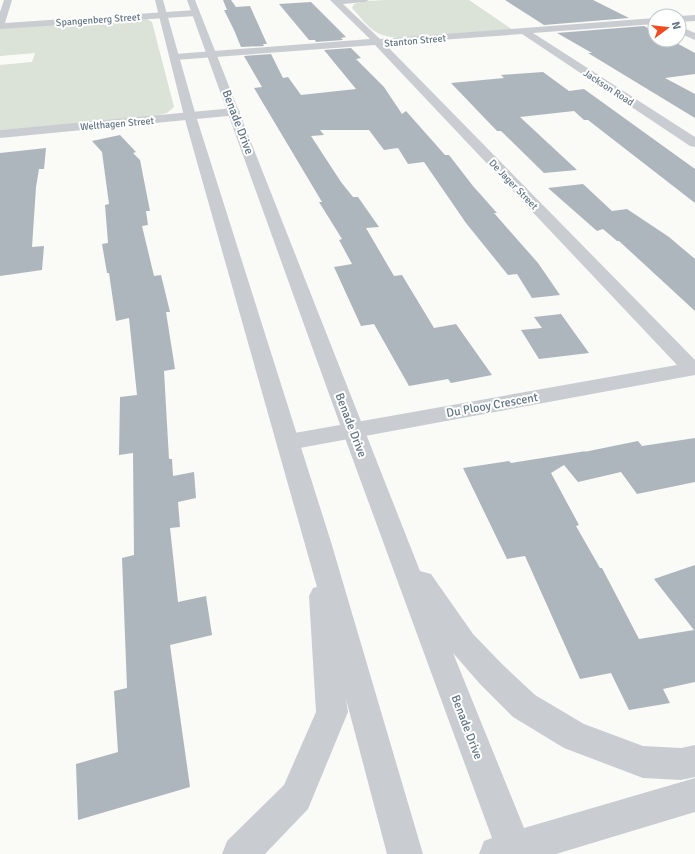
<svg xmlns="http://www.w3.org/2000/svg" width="695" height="854" font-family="Signika,sans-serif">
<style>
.green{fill:#dbe2d8}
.building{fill:#adb6bd}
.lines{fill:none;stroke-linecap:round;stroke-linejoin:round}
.minor{fill:#c9cdd1;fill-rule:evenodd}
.tertiary{fill:#c9cdd1;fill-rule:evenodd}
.labels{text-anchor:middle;stroke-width:4;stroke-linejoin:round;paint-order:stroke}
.far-street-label{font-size:10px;fill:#627685;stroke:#fff}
.street-label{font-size:12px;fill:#627685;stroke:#fff}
</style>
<rect width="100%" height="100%" fill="#fafaf7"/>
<!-- green -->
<path class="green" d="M 386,0 L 469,0 L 513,30 L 400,38 C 372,36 370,27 352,8 L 354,4 L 367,1 Z
M 147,19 L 152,22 L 174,107 L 167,113 L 146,118 L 0,130 L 0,65 L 32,62 L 35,53 L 0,56 L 0,27 Z"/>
<!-- building -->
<path class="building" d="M 223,0 L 231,0 L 236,7 L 250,6 L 267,44 L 263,44 L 264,46 L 241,47 L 234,30 L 224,10 L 227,10 Z
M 505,0 L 593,0 L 629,18 L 544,25 Z
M 311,2 L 346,37 L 341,38 L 343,40 L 316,42 L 315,40 L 309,40 L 279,4 Z
M 644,26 L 655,32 L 655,40 L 671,40 L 695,53 L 695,74 L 665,78 L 695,94 L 695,118 L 588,53 L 592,53 L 557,33 Z
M 351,48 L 361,58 L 356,59 L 384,87 L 402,114 L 406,111 L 445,155 L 449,155 L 473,186 L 497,213 L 494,213 L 538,263 L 560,295 L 532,298 L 517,274 L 508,275 L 466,223 L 424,162 L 408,164 L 398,148 L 384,150 L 369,130 L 320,130 L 324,135 L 311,136 L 341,182 L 353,197 L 358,197 L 379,227 L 366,228 L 394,276 L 402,275 L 434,328 L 456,324 L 492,375 L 451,383 L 448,379 L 409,386 L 374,324 L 361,326 L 334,267 L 352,264 L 339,240 L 342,239 L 319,202 L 322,202 L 254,88 L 262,87 L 244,56 L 271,54 L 283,78 L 288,77 L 301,95 L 356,89 L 324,50 Z
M 543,72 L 569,91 L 584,89 L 695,169 L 695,203 L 588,120 L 584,120 L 574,111 L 520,117 L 577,170 L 544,173 L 501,131 L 497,131 L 451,83 L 504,78 L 501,75 Z
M 120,135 L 136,152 L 133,153 L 140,160 L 150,211 L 146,211 L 148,225 L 142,226 L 154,276 L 161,275 L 170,312 L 166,312 L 175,369 L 164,371 L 169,459 L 172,459 L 173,476 L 194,472 L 196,498 L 178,502 L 180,527 L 170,528 L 178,602 L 206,596 L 212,635 L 170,645 L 190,787 L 78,820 L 76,764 L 118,752 L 114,691 L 127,688 L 122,558 L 134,555 L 133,453 L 119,455 L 120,397 L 137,395 L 129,318 L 116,321 L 109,273 L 107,273 L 102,244 L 108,243 L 105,205 L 109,204 L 102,152 L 92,141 Z
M 46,148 L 44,169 L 39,169 L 36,187 L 32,247 L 44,246 L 42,270 L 0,276 L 0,153 Z
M 583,184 L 612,211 L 627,209 L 669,237 L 695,259 L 695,311 L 619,241 L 617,241 L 603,229 L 597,231 L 548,188 Z
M 561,314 L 589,353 L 539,359 L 521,330 L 542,328 L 534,317 Z
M 695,438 L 695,482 L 637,494 L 621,472 L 578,482 L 564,465 L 551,473 L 579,525 L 576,526 L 600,568 L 602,568 L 639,639 L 694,630 L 654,579 L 695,565 L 695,682 L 663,689 L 670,703 L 629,710 L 611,673 L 580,679 L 525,556 L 507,559 L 463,468 L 509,461 L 511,463 L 586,451 L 584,452 L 638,441 L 642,446 Z"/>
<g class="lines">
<!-- minor -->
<path class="minor" d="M 4,0 L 12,0 L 5,23 L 196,10 L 200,13 L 196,16 L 0,29 L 0,12 Z
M 330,0 L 369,0 L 365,2 L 343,4 L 380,39 L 655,18 L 655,24 L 533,33 L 695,137 L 695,147 L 690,146 L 522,34 L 385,44 L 695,360 L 695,375 L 289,450 L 281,448 L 278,442 L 281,436 L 289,434 L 677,365 L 375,45 L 175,60 L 170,57 L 175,54 L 370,39 Z
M 695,15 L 695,21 L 679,22 L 679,16 Z
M 679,26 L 695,33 L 695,40 L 679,33 Z
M 234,108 L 238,109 L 240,112 L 238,115 L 0,138 L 0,130 Z"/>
<!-- tertiary -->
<path class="tertiary" d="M 155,0 L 163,0 L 196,116 L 331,542 L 423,854 L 387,854 L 346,699 L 348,712 L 308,809 L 265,854 L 222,854 L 227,841 L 284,785 L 316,712 L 309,596 L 313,588 L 317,587 L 184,116 Z
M 187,0 L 195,0 L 420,571 L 431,574 L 473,634 L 502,664 L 535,695 L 584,724 L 643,746 L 681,748 L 695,745 L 695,777 L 681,780 L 643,778 L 564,748 L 513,717 L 480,684 L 453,653 L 524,828 L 695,778 L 695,812 L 556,854 L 479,854 L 484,841 L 492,838 L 342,430 Z"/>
</g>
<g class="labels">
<!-- far-street labels -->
<g class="far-street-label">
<text transform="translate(98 19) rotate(-4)" y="4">Spangenberg Street</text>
<text transform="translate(415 40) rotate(-5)" y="4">Stanton Street</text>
<text transform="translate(609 87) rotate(33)" y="4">Jackson Road</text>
<text transform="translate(117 123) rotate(-5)" y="4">Welthagen Street</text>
<text transform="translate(514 184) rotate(46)" y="4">De Jager Street</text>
</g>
<!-- street labels -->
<g class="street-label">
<text transform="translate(238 122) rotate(69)" y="4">Benade Drive</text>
<text transform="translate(492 405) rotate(-10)" y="4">Du Plooy Crescent</text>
<text transform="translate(351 425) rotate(69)" y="4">Benade Drive</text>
<text transform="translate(467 727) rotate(69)" y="4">Benade Drive</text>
</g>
</g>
<!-- north arrow -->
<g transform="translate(667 28) rotate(75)"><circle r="19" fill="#ffffff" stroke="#c0c8ce"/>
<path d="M0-3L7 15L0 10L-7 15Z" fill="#f24b1f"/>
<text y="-6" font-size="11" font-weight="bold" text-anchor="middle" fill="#627685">N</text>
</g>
</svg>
